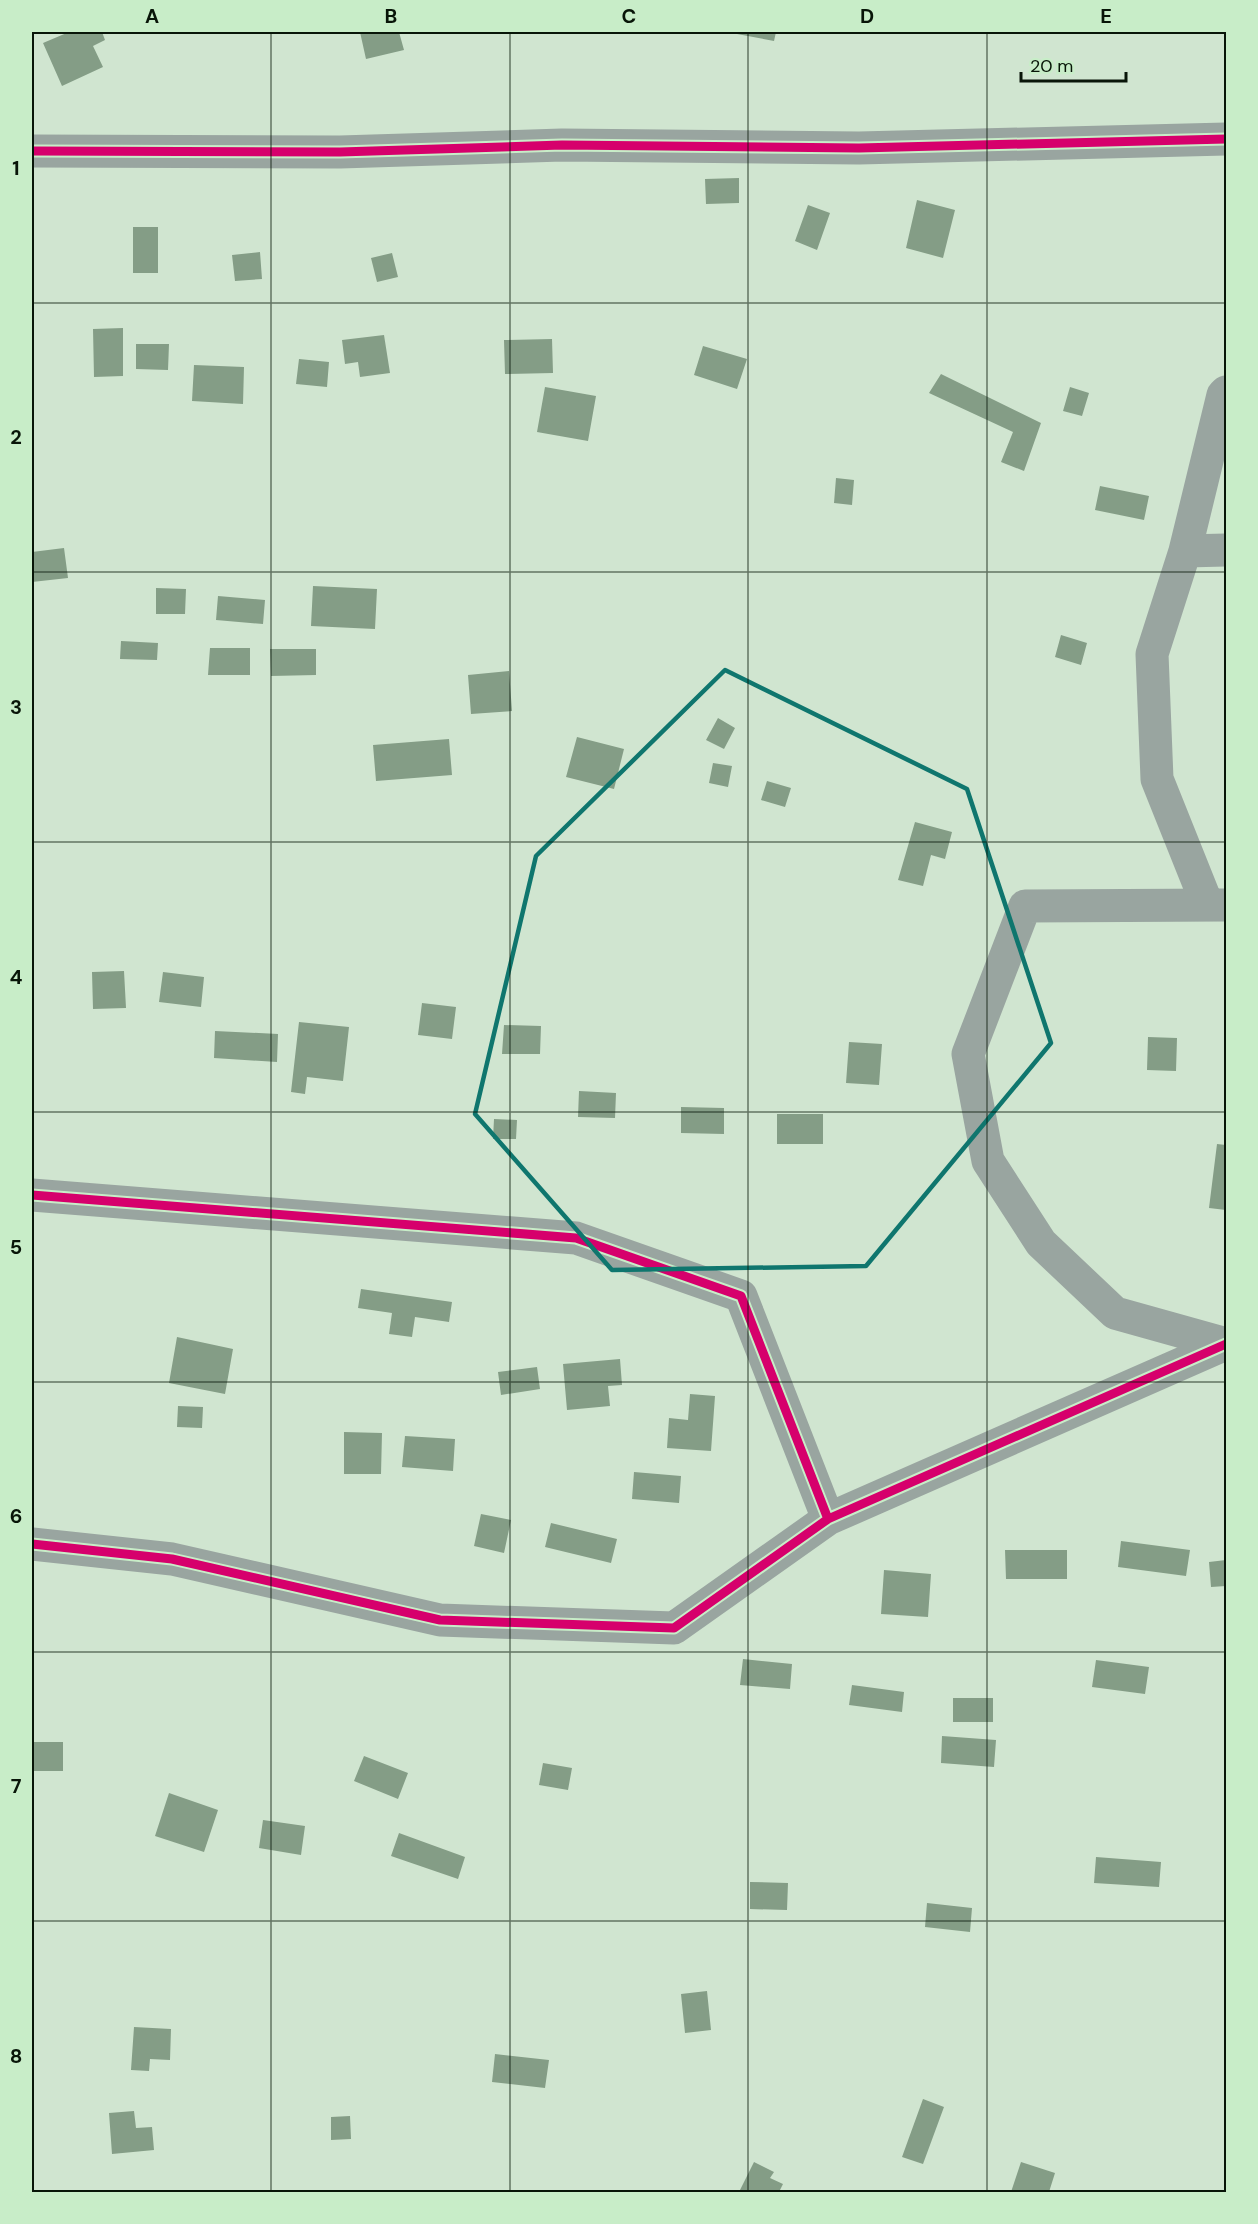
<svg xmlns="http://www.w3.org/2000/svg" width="1258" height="2224" font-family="'DM Sans',sans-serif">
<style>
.building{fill:#849d86}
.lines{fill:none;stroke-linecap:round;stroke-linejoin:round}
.minor{stroke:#99a5a0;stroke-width:33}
.cycleway-casing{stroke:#c8edc8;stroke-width:13}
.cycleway{stroke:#d6006c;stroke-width:9}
.marked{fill:none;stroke:#0f766e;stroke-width:4.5;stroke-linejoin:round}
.grid{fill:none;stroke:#081508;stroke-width:1.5;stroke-opacity:0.55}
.neatline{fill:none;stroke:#081508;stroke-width:2}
.grid-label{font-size:20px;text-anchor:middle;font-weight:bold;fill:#081508}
</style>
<rect width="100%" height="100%" fill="#d0e5d0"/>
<!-- building -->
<path class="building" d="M 69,32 L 102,32 L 105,40 L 93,46 L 103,67 L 62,86 L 43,43 Z
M 360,32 L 399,32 L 404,50 L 366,59 Z
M 738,32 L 776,32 L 774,41 L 737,34 Z
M 739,178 L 739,203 L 706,204 L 705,179 Z
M 917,200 L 955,210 L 943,258 L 906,248 Z
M 808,205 L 830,213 L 817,250 L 795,241 Z
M 133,227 L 158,227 L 158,273 L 133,273 Z
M 260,252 L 262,279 L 235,281 L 232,255 Z
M 392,253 L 398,277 L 377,282 L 371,258 Z
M 123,328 L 123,376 L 94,377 L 93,329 Z
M 384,335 L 390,373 L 360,377 L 358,362 L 345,364 L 342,340 Z
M 552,339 L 553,373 L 505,374 L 504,340 Z
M 136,344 L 169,344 L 168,370 L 136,369 Z
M 703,346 L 747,359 L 737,389 L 694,375 Z
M 299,359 L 329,362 L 327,387 L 296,384 Z
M 194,365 L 244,367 L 243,404 L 192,401 Z
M 941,374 L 1041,423 L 1024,471 L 1001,462 L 1013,432 L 929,393 Z
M 545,387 L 596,396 L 588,441 L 537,432 Z
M 1070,387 L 1089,393 L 1082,416 L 1063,411 Z
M 836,478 L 854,480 L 852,505 L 834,503 Z
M 1100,486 L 1149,496 L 1144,520 L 1095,510 Z
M 64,548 L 68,578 L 32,582 L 32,552 Z
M 313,586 L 377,589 L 375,629 L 311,626 Z
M 156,588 L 186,589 L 185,614 L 156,614 Z
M 218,596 L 265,600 L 263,624 L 216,620 Z
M 1061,635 L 1087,643 L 1081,665 L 1055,657 Z
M 121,641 L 158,643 L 157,660 L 120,659 Z
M 210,648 L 250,648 L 250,675 L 208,675 Z
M 270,649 L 316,649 L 316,675 L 271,676 Z
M 509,671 L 512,711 L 471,714 L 468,675 Z
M 718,718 L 735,728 L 724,749 L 706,740 Z
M 577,737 L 624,749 L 614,789 L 566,777 Z
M 449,739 L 452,775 L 376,781 L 373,745 Z
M 713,763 L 732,766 L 728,787 L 709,783 Z
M 767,781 L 791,788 L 785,807 L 761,800 Z
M 915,822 L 952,832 L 945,859 L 931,855 L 923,886 L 898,880 Z
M 124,971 L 126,1008 L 93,1009 L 92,972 Z
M 163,972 L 204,977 L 201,1007 L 159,1002 Z
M 422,1003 L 456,1007 L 452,1039 L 418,1035 Z
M 299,1022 L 349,1027 L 343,1081 L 307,1077 L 305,1094 L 291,1092 Z
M 504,1025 L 541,1026 L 540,1054 L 502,1054 Z
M 215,1031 L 278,1034 L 277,1062 L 214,1058 Z
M 1148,1037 L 1177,1038 L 1176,1071 L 1147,1070 Z
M 849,1042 L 882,1044 L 879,1085 L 846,1083 Z
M 579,1091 L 616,1093 L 615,1118 L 578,1117 Z
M 681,1107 L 724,1108 L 724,1134 L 681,1133 Z
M 777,1114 L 823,1114 L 823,1144 L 777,1144 Z
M 494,1119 L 517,1120 L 516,1139 L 493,1139 Z
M 1217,1144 L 1226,1145 L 1226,1210 L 1209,1208 Z
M 361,1289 L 452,1302 L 449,1322 L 415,1317 L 412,1337 L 389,1334 L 392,1313 L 358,1308 Z
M 177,1337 L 233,1349 L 225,1394 L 169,1383 Z
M 620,1359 L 622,1385 L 608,1386 L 610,1406 L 567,1410 L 563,1364 Z
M 537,1367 L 540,1389 L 501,1395 L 498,1372 Z
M 690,1394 L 715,1396 L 711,1451 L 667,1448 L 669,1418 L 688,1420 Z
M 178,1406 L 203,1407 L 202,1428 L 177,1427 Z
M 344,1432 L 382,1433 L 381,1474 L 344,1474 Z
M 405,1436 L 455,1439 L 453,1471 L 402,1467 Z
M 634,1472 L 681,1476 L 679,1503 L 632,1499 Z
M 481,1514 L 511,1520 L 504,1553 L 474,1546 Z
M 551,1523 L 617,1539 L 611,1563 L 545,1547 Z
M 1121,1541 L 1190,1550 L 1186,1576 L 1118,1567 Z
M 1005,1550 L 1067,1550 L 1067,1579 L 1006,1579 Z
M 1226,1560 L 1226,1586 L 1211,1587 L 1209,1562 Z
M 884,1570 L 931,1574 L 928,1617 L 881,1614 Z
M 743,1659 L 792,1664 L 790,1689 L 740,1685 Z
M 1096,1660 L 1149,1667 L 1145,1694 L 1092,1687 Z
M 852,1685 L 904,1692 L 902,1712 L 849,1705 Z
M 953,1698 L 993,1698 L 993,1722 L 953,1722 Z
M 942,1736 L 996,1740 L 994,1767 L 941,1763 Z
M 32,1742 L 63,1742 L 63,1771 L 32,1771 Z
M 364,1756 L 408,1773 L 398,1799 L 354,1781 Z
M 543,1763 L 572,1768 L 568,1790 L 539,1785 Z
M 169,1793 L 218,1810 L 204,1852 L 155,1836 Z
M 263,1820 L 305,1826 L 301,1855 L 259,1848 Z
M 399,1833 L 465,1857 L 458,1879 L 391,1856 Z
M 1096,1857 L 1161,1862 L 1159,1887 L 1094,1883 Z
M 750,1882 L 788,1883 L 787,1910 L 750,1909 Z
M 927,1903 L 972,1908 L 970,1932 L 925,1927 Z
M 707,1991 L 711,2030 L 685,2033 L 681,1994 Z
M 134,2027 L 171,2029 L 170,2060 L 150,2059 L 149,2071 L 131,2070 Z
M 495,2054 L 549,2060 L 545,2088 L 492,2082 Z
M 923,2099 L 944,2107 L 923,2164 L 902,2157 Z
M 134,2111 L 136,2128 L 152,2127 L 154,2150 L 112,2154 L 109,2113 Z
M 350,2116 L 351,2139 L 331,2140 L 331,2117 Z
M 754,2162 L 774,2172 L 770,2178 L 783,2184 L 779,2192 L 739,2192 Z
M 1021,2162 L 1055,2173 L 1049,2192 L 1011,2192 Z"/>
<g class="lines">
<!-- minor -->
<path class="minor" d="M 32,151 L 340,152 L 562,145 L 859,148 L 1226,139
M 1185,551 L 1226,550
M 1207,904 L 1157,779 L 1152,654 L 1185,551 L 1223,395 L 1226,392
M 32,1195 L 576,1238 L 741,1296 L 828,1519
M 1226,1344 L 1115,1313 L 1041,1243 L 988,1161 L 968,1054 L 1025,906 L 1226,905
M 32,1544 L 172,1559 L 440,1620 L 674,1628 L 828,1519 L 1226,1344"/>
<defs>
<path id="cycleway" d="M 32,151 L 340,152 L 562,145 L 859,148 L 1226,139
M 32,1195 L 576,1238 L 741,1296 L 828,1519
M 32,1544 L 172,1559 L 440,1620 L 674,1628 L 828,1519 L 1226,1344"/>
</defs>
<!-- cycleway casing -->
<use href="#cycleway" class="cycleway-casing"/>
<!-- cycleway -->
<use href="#cycleway" class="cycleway"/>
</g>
<!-- marked area -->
<path class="marked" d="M 725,670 L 967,789 L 1051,1043 L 866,1266 L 612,1270 L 475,1114 L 536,856 Z"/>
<!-- grid -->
<path class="grid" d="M 271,32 L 271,2192M 510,32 L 510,2192M 748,32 L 748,2192M 987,32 L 987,2192M 32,303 L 1226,303M 32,572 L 1226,572M 32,842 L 1226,842M 32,1112 L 1226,1112M 32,1382 L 1226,1382M 32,1652 L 1226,1652M 32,1921 L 1226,1921"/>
<!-- border -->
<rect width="1258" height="2224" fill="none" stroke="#c8edc8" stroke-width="66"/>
<!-- scale -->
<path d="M1021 72v9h105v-9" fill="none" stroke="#081508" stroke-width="3"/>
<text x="1030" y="72" font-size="18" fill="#081508" stroke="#c8edc8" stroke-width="4.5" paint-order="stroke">20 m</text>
<rect x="33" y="33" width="1192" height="2158" class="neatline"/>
<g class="grid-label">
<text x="152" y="23">A</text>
<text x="391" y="23">B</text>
<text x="629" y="23">C</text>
<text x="867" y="23">D</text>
<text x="1106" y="23">E</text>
<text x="16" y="175">1</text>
<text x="16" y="444">2</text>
<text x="16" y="714">3</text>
<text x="16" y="984">4</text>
<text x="16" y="1254">5</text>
<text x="16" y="1523">6</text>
<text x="16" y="1793">7</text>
<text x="16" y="2063">8</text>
</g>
</svg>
